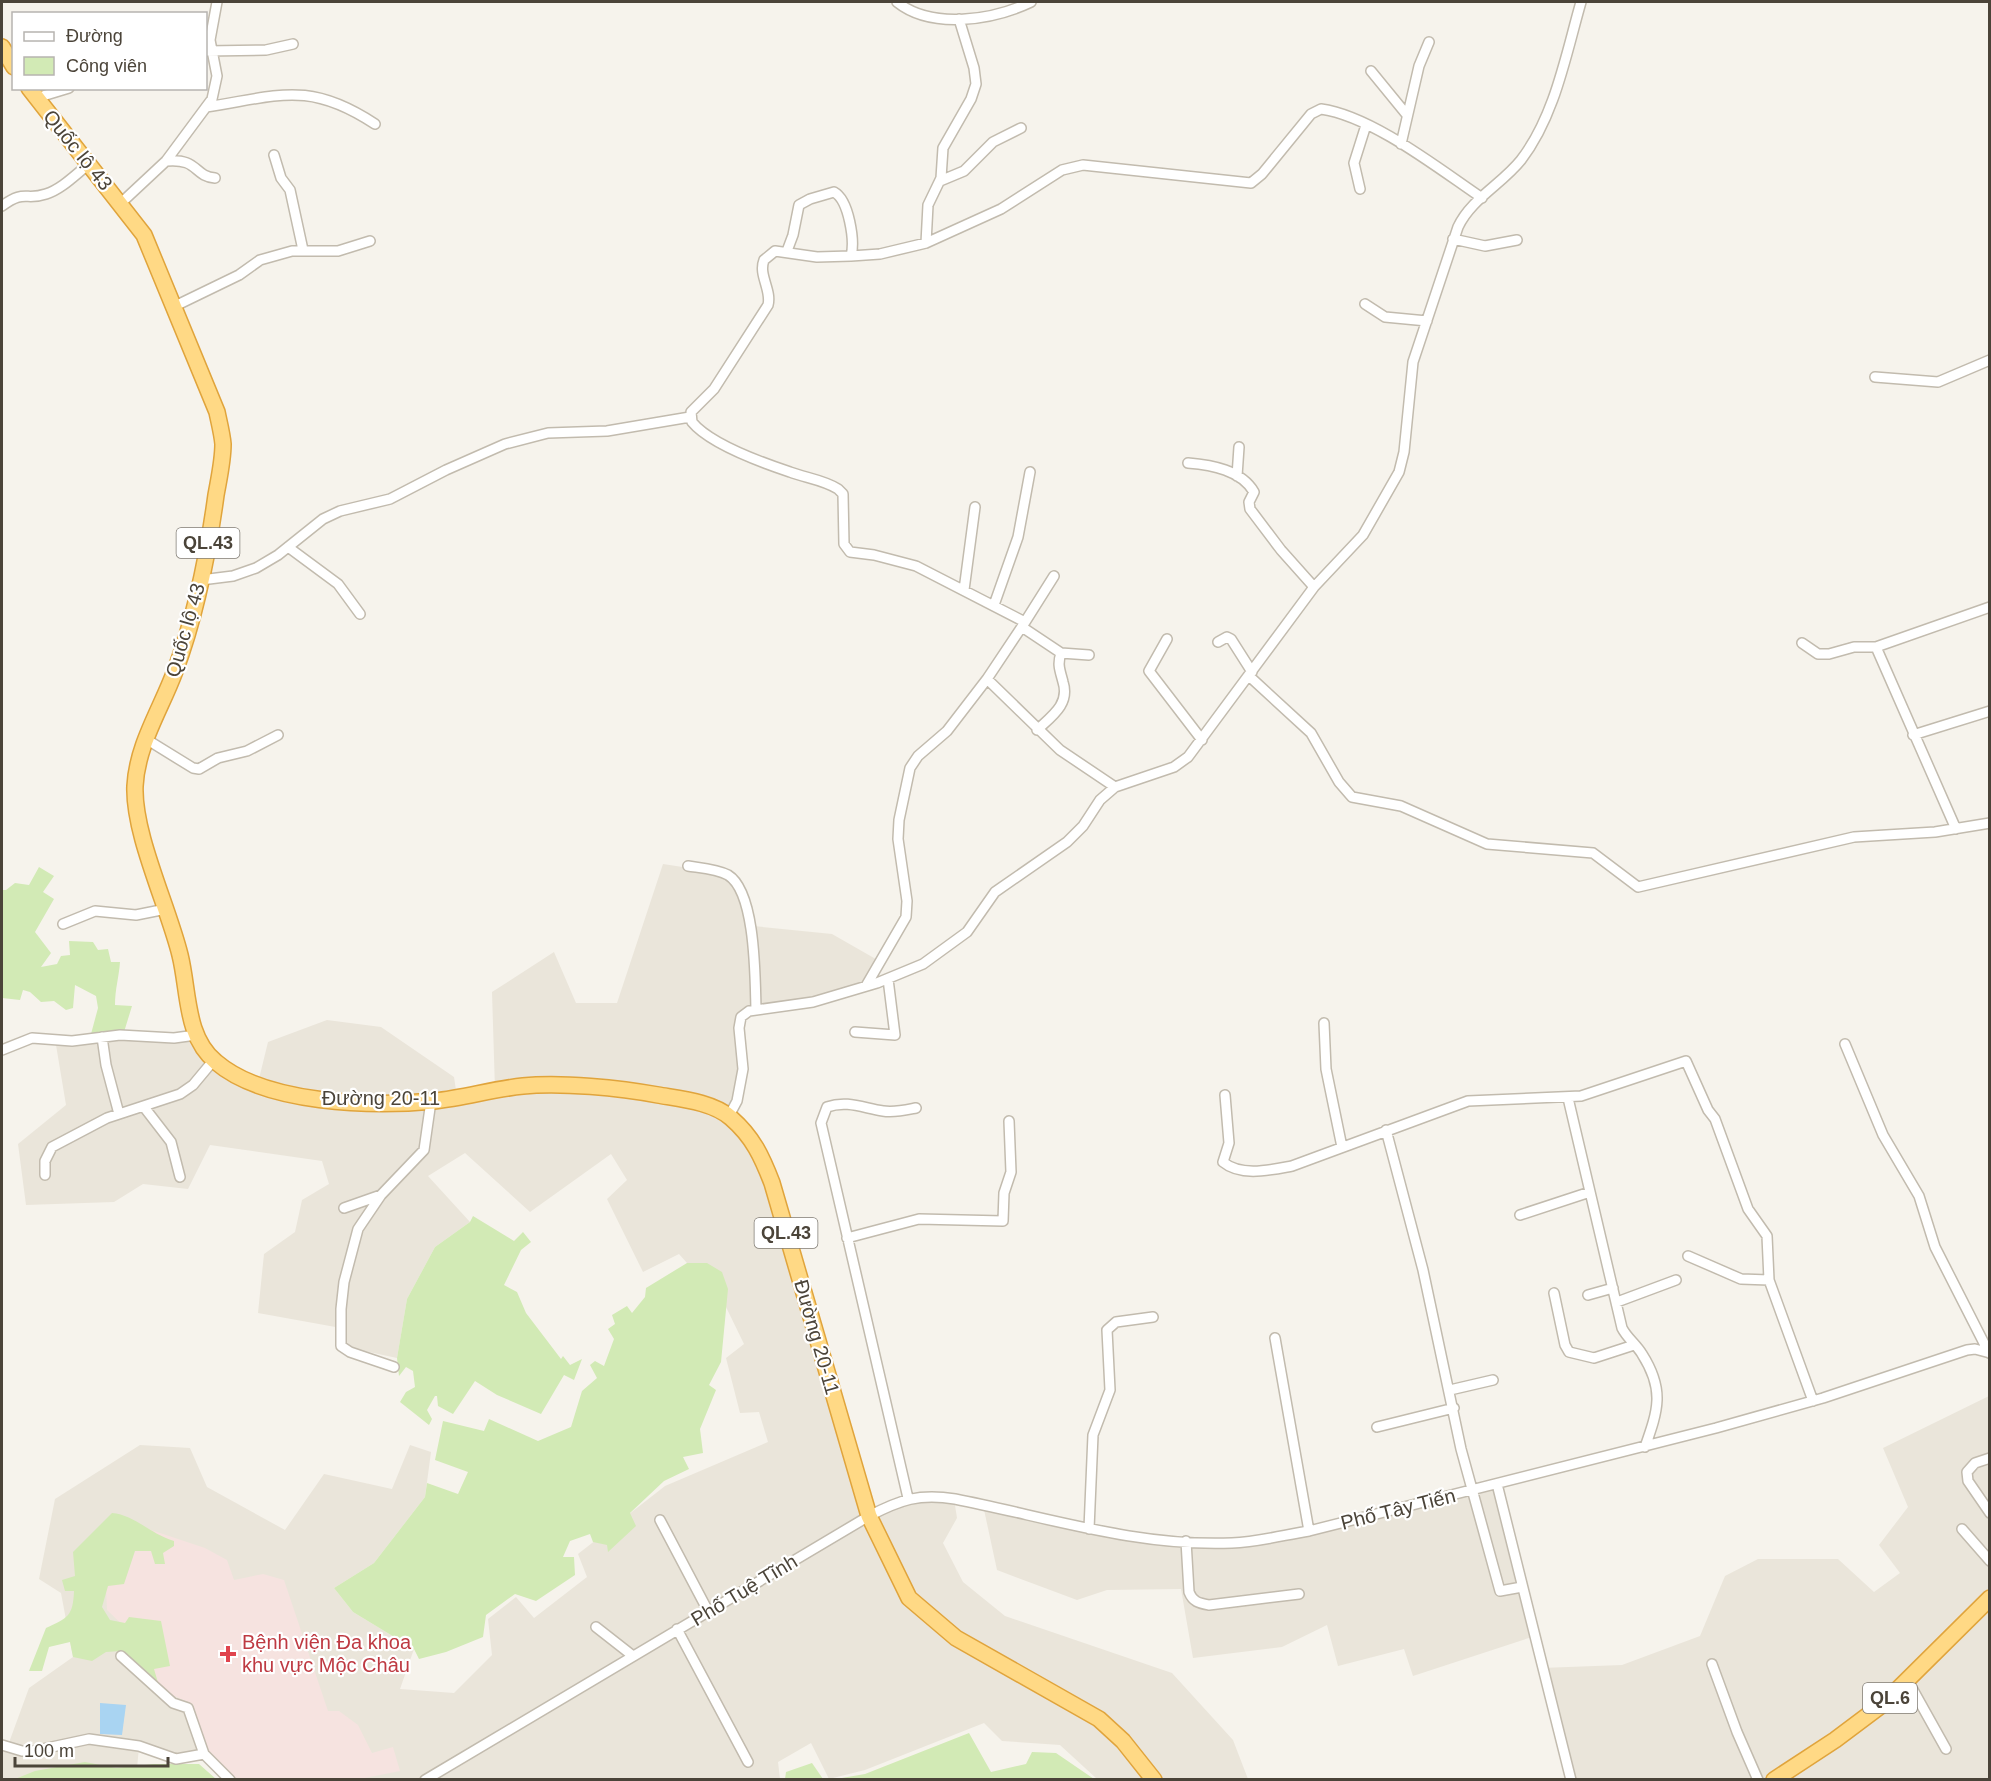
<svg xmlns="http://www.w3.org/2000/svg" width="1991" height="1781" font-family="Helvetica,sans-serif">
<style>
.residential{fill:#eae5da}
.medical{fill:#f6e3e0}
.green{fill:#d2eab5}
.water{fill:#a9d4f2}
.lines{fill:none;stroke-linecap:round;stroke-linejoin:round}
.minor-casing{stroke:#c2bbae;stroke-width:12}
.trunk-casing{stroke:#e0a43c;stroke-width:18}
.minor{stroke:#fff;stroke-width:9}
.trunk{stroke:#ffd985;stroke-width:15}
.health-dot{fill:#e0444e;stroke:#fff;stroke-width:2}
.labels{text-anchor:middle;stroke-width:4.5;stroke-linejoin:round;paint-order:stroke}
.shield{fill:#fff;stroke:#817c74;stroke-width:1.5}
.shield-label{font-size:18px;font-weight:bold;fill:#4b4439}
.street-label{font-size:20px;fill:#4b4439;stroke:#fff}
.health-label{font-size:20px;fill:#be3a42;stroke:#fff;text-anchor:start}
</style>
<rect width="100%" height="100%" fill="#f6f3ec"/>
<!-- residential -->
<path class="residential" d="M 663,864 L 728,874 L 753,926 L 832,934 L 881,962 L 866,986 L 741,1017 L 743,1069 L 729,1116 L 757,1145 L 868,1515 L 898,1500 L 954,1499 L 957,1518 L 943,1543 L 963,1582 L 1005,1616 L 1172,1673 L 1233,1740 L 1248,1779 L 1097,1779 L 1060,1745 L 1002,1741 L 984,1723 L 865,1770 L 829,1779 L 811,1743 L 778,1762 L 780,1779 L 230,1779 L 204,1754 L 184,1759 L 139,1747 L 136,1779 L 2,1780 L 2,1746 L 7,1748 L 29,1688 L 73,1657 L 61,1593 L 39,1579 L 55,1499 L 140,1445 L 190,1448 L 207,1487 L 285,1530 L 324,1474 L 392,1489 L 410,1445 L 431,1452 L 425,1497 L 374,1563 L 334,1588 L 353,1612 L 414,1649 L 400,1689 L 454,1693 L 492,1655 L 488,1619 L 516,1597 L 534,1618 L 587,1577 L 578,1554 L 665,1486 L 768,1442 L 759,1412 L 740,1413 L 726,1358 L 744,1344 L 726,1307 L 679,1254 L 643,1272 L 607,1199 L 627,1180 L 611,1154 L 530,1212 L 465,1153 L 428,1176 L 470,1222 L 435,1247 L 407,1299 L 397,1358 L 341,1346 L 341,1328 L 258,1313 L 264,1254 L 295,1232 L 302,1200 L 329,1184 L 322,1161 L 210,1145 L 188,1189 L 143,1184 L 114,1202 L 26,1205 L 18,1144 L 66,1105 L 55,1039 L 196,1035 L 257,1087 L 268,1042 L 327,1020 L 381,1027 L 454,1077 L 457,1097 L 495,1090 L 492,992 L 554,952 L 576,1003 L 617,1003 Z
M 1989,1396 L 1989,1779 L 1569,1779 L 1541,1668 L 1622,1665 L 1700,1636 L 1725,1576 L 1758,1559 L 1838,1559 L 1874,1592 L 1900,1573 L 1879,1545 L 1908,1507 L 1883,1448 Z
M 1497,1484 L 1535,1636 L 1413,1676 L 1404,1649 L 1338,1666 L 1327,1625 L 1282,1647 L 1193,1658 L 1181,1589 L 1107,1590 L 1077,1600 L 997,1570 L 983,1505 L 1158,1540 L 1233,1543 L 1319,1530 Z"/>
<!-- medical -->
<path class="medical" d="M 136,1525 L 205,1548 L 227,1560 L 234,1580 L 263,1574 L 284,1580 L 328,1711 L 339,1711 L 358,1725 L 372,1753 L 393,1747 L 400,1771 L 360,1779 L 240,1780 L 219,1767 L 204,1742 L 193,1704 L 169,1694 L 159,1686 L 138,1640 L 107,1610 L 104,1549 Z"/>
<!-- green -->
<path class="green" d="M 39,867 L 54,876 L 43,892 L 54,899 L 35,932 L 51,953 L 41,967 L 57,964 L 61,956 L 70,955 L 69,941 L 93,942 L 98,950 L 108,949 L 111,962 L 120,962 C 119,977 115,989 115,1005 L 132,1006 L 124,1032 L 91,1034 L 98,1008 L 96,996 L 75,985 L 73,1008 L 66,1010 L 54,1001 L 41,1002 L 30,992 L 23,990 L 20,1000 L 2,998 L 2,890 L 6,890 L 15,883 L 29,885 Z
M 473,1216 L 514,1241 L 523,1232 L 531,1242 L 521,1250 L 504,1285 L 517,1292 L 526,1313 L 561,1359 L 563,1356 L 570,1365 L 582,1359 L 574,1380 L 564,1375 L 541,1414 L 497,1395 L 475,1381 L 453,1414 L 438,1406 L 437,1396 L 435,1396 L 427,1410 L 432,1419 L 429,1425 L 400,1402 L 406,1392 L 415,1387 L 413,1371 L 406,1367 L 399,1376 L 397,1358 L 407,1299 L 435,1247 L 470,1222 Z
M 687,1263 L 707,1263 L 722,1272 L 728,1289 L 721,1362 L 709,1385 L 716,1390 L 700,1429 L 703,1453 L 683,1457 L 689,1469 L 664,1481 L 630,1513 L 636,1526 L 608,1552 L 607,1545 L 593,1542 L 590,1534 L 570,1541 L 563,1557 L 574,1557 L 575,1575 L 536,1601 L 515,1594 L 486,1615 L 483,1637 L 446,1652 L 419,1659 L 414,1649 L 353,1612 L 334,1588 L 374,1563 L 425,1497 L 427,1483 L 458,1494 L 468,1472 L 435,1460 L 443,1421 L 484,1431 L 489,1419 L 538,1441 L 571,1427 L 582,1391 L 597,1378 L 590,1365 L 595,1361 L 604,1366 L 614,1339 L 608,1329 L 615,1324 L 612,1315 L 627,1306 L 632,1313 L 645,1297 L 646,1288 Z
M 112,1513 C 135,1515 152,1535 174,1541 L 174,1546 L 163,1553 L 165,1564 L 155,1564 L 151,1551 L 135,1551 L 124,1584 L 108,1586 L 102,1607 L 110,1620 L 125,1623 L 129,1617 L 161,1621 L 170,1666 L 154,1669 L 159,1686 L 121,1651 L 106,1652 L 92,1661 L 73,1657 L 70,1642 L 49,1647 L 42,1671 L 29,1671 L 46,1628 C 68,1618 73,1616 74,1591 L 65,1591 L 62,1580 L 75,1576 L 73,1552 Z
M 969,1733 L 991,1772 L 1026,1764 L 1032,1752 L 1056,1753 L 1094,1779 L 836,1779 L 865,1774 Z
M 85,1762 L 116,1768 L 154,1764 L 199,1764 L 216,1779 L 15,1779 L 35,1771 Z
M 812,1763 L 823,1779 L 785,1779 L 786,1772 Z"/>
<!-- water -->
<path class="water" d="M 100,1703 L 126,1705 L 122,1735 L 100,1734 Z"/>
<g class="lines">
<defs>
<path id="minor" d="M 897,2 C 932,30 993,20 1031,2
M 206,51 L 266,50 L 293,44
M 1371,71 L 1407,115
M 36,98 L 69,88
M 206,107 C 279,96 308,80 375,124
M 1401,144 L 1419,66 L 1429,42
M 274,155 L 281,178 L 290,190 L 303,250
M 166,161 C 199,158 193,176 215,178
M 940,181 L 964,171 L 993,142 L 1021,128
M 1360,189 L 1354,163 L 1366,125
M 121,203 L 166,161 L 212,99 L 217,76 L 210,40 L 217,2
M 2,206 C 25,189 25,201 46,194 C 62,189 76,174 89,164
M 1453,239 L 1485,246 L 1517,240
M 926,243 L 928,205 L 941,178 L 943,148 L 971,99 L 976,84 L 974,68 L 959,19
M 787,251 L 793,235 L 799,205 L 810,199 L 834,192 C 849,200 855,241 851,256
M 1365,304 L 1385,317 L 1427,321
M 173,307 L 239,275 L 260,260 L 292,251 L 338,251 L 370,241
M 1875,377 L 1938,382 L 1990,360
M 1188,463 C 1212,465 1241,470 1254,492 L 1249,502 L 1250,509 L 1281,550 L 1314,587
M 1237,476 L 1239,447
M 288,547 L 338,584 L 360,614
M 201,580 L 233,576 L 256,568 L 278,555 L 323,519 L 340,511 L 390,499 L 446,470 L 505,444 L 548,433 L 607,431 L 690,417
M 964,590 L 975,507
M 994,605 L 1018,537 L 1030,472
M 1025,622 L 1054,576
M 1022,627 L 1061,653 L 1089,655
M 1167,639 L 1149,671 L 1202,740
M 1218,642 L 1227,637 L 1231,639 L 1252,672
M 1802,643 L 1818,654 L 1829,654 L 1854,647 L 1876,647
M 1249,676 L 1311,733 L 1339,782 L 1352,797 L 1401,806 L 1487,844 L 1593,853 L 1638,887 L 1854,837 L 1935,832 L 1990,823
M 987,679 L 1060,750 L 1115,787
M 1037,730 C 1052,716 1070,704 1063,682 C 1060,670 1057,665 1061,653
M 1913,735 L 1990,711
M 146,739 L 193,768 L 199,769 L 218,758 L 247,751 L 278,735
M 1956,829 L 1876,647 L 1990,607
M 688,866 C 701,868 717,869 728,875 C 756,892 755,979 756,1009
M 63,924 L 95,911 L 136,915 L 166,909
M 866,986 L 906,917 L 907,901 L 898,839 L 899,820 L 910,768 L 918,756 L 947,731 L 987,679 L 1025,622 L 916,566 L 874,555 L 850,552 L 844,544 L 843,494 L 838,489 C 824,480 806,478 790,472 C 763,463 710,444 692,422 L 691,412 L 714,389 L 768,305 C 772,290 758,275 764,260 L 775,251 L 817,257 L 851,256 L 880,254 L 926,243 L 1001,209 L 1062,170 L 1083,165 L 1251,183 L 1262,174 L 1311,114 L 1321,109 C 1372,116 1439,169 1482,198
M 1324,1023 L 1326,1069 L 1342,1147
M 855,1032 L 895,1035 L 888,979
M 102,1037 L 106,1065 L 119,1114
M 1845,1044 L 1883,1135 L 1919,1196 L 1935,1247 L 1989,1353
M 2,1050 L 32,1038 L 72,1041 L 120,1035 L 174,1038 L 196,1035
M 1225,1095 L 1229,1143 L 1223,1162 C 1241,1177 1270,1170 1292,1166 L 1468,1101 L 1581,1096 L 1686,1061 L 1708,1110 L 1715,1119 L 1748,1209 L 1767,1236 L 1769,1280 L 1813,1401
M 1568,1098 L 1622,1328 C 1627,1338 1636,1344 1642,1354 C 1665,1390 1658,1410 1645,1447
M 144,1107 L 171,1142 L 180,1177
M 729,1116 L 737,1101 L 743,1069 L 739,1028 L 741,1017 L 749,1011 L 813,1002 L 877,983 L 923,964 L 967,932 L 995,892 L 1067,842 L 1083,826 L 1100,800 L 1115,787 L 1174,767 L 1188,757 L 1314,587 L 1363,535 L 1399,472 L 1404,452 L 1413,362 L 1458,227 C 1471,199 1502,184 1521,160 C 1555,116 1566,54 1581,2
M 1386,1130 L 1423,1270 L 1461,1449 L 1500,1591 L 1522,1587
M 45,1175 L 45,1161 L 52,1147 L 107,1118 L 180,1094 L 193,1085 L 213,1061
M 344,1208 L 381,1195
M 1520,1215 L 1590,1192
M 847,1238 L 919,1219 L 1003,1221 L 1004,1193 L 1011,1172 L 1009,1121
M 1688,1256 L 1741,1279 L 1769,1280
M 1554,1293 L 1565,1345 L 1569,1352 L 1594,1358 L 1634,1345
M 1588,1295 L 1613,1288
M 1617,1302 L 1676,1280
M 1275,1338 L 1309,1531
M 394,1367 L 350,1352 L 341,1346 L 341,1309 L 344,1282 L 358,1229 L 381,1195 L 424,1150 L 431,1101
M 1450,1390 L 1493,1380
M 1377,1427 L 1454,1408
M 1990,1458 L 1975,1463 L 1967,1472 L 1968,1481 L 1990,1513
M 1497,1484 L 1571,1780
M 908,1498 L 821,1123 L 827,1107 C 847,1100 863,1108 883,1111 C 894,1113 906,1110 916,1108
M 660,1520 L 708,1611
M 1089,1529 L 1093,1435 L 1110,1390 L 1107,1330 L 1116,1322 L 1153,1317
M 1962,1529 L 1990,1561
M 1186,1541 L 1189,1592 C 1193,1602 1199,1603 1209,1605 L 1299,1594
M 596,1627 L 633,1656
M 677,1629 L 748,1762
M 121,1656 L 173,1703 L 188,1708 L 204,1754
M 1712,1664 L 1737,1732 L 1758,1780
M 1908,1681 L 1946,1749
M 2,1745 L 22,1751 L 33,1751 L 89,1739 L 139,1746 L 176,1759 L 204,1754 L 230,1780
M 425,1780 L 869,1516 C 900,1500 919,1493 955,1499 C 1047,1517 1137,1547 1232,1543 C 1258,1542 1284,1535 1309,1531 L 1716,1428 L 1823,1398 L 1967,1350 L 1975,1349 L 1990,1353"/>
<path id="trunk" d="M 2,47 L 14,67
M 29,88 L 144,235 L 217,412 C 219,422 222,433 223,444 C 223,461 219,478 216,495 C 208,554 196,615 175,671 C 161,709 137,745 135,786 C 133,834 168,906 180,955 C 189,991 185,1037 216,1062 C 265,1104 371,1107 434,1101 C 464,1098 493,1089 523,1086 C 561,1082 620,1088 658,1095 C 681,1099 713,1102 731,1118 C 753,1137 762,1157 772,1183 L 869,1516 L 909,1598 L 956,1638 L 1099,1719 L 1123,1741 L 1154,1780
M 1774,1780 L 1835,1740 L 1883,1704 L 1990,1598"/>
</defs>
<!-- minor casing -->
<use href="#minor" class="minor-casing"/>
<!-- trunk casing -->
<use href="#trunk" class="trunk-casing"/>
<!-- minor -->
<use href="#minor" class="minor"/>
<!-- trunk -->
<use href="#trunk" class="trunk"/>
</g>
<!-- markers -->
<path class="health-dot" d="M225 1645h6v6h6v6h-6v6h-6v-6h-6v-6h6z"/>
<g class="labels">
<!-- shield labels -->
<g class="shield">
<rect x="176.5" y="528" width="63" height="30" rx="4.5"/>
<rect x="754.5" y="1218" width="63" height="30" rx="4.5"/>
<rect x="1863" y="1683" width="54" height="30" rx="4.5"/>
</g>
<g class="shield-label">
<text x="208" y="549">QL.43</text>
<text x="786" y="1239">QL.43</text>
<text x="1890" y="1704">QL.6</text>
</g>
<!-- street labels -->
<g class="street-label">
<text transform="translate(78 150) rotate(51)" y="7">Quốc lộ 43</text>
<text transform="translate(185 630) rotate(-74)" y="7">Quốc lộ 43</text>
<text x="381" y="1105">Đường 20-11</text>
<text transform="translate(817 1337) rotate(74)" y="7">Đường 20-11</text>
<text transform="translate(1398 1509) rotate(-14)" y="7">Phố Tây Tiến</text>
<text transform="translate(744 1590) rotate(-31)" y="7">Phố Tuệ Tĩnh</text>
</g>
<!-- health labels -->
<g class="health-label">
<text x="242" y="1649">Bệnh viện Đa khoa<tspan x="242" dy="23">khu vực Mộc Châu</tspan></text>
</g>
</g>
<!-- border -->
<rect width="1991" height="1781" fill="none" stroke="#4b4439" stroke-width="6"/>
<!-- legend -->
<rect x="12" y="12" width="195" height="78" fill="#ffffff" stroke="#b7b4b0" stroke-width="1.5"/>
<rect x="24" y="32" width="30" height="9" fill="#ffffff" stroke="#b7b4b0" stroke-width="1.5"/>
<text x="66" y="42" font-size="18" fill="#4b4439">Đường</text>
<rect x="24" y="57" width="30" height="18" fill="#d2eab5" stroke="#b7b4b0" stroke-width="1.5"/>
<text x="66" y="72" font-size="18" fill="#4b4439">Công viên</text>
<!-- scale -->
<path d="M15 1757v9h153v-9" fill="none" stroke="#4b4439" stroke-width="3"/>
<text x="24" y="1757" font-size="18" fill="#4b4439" stroke="#ffffff" stroke-width="4.5" paint-order="stroke">100 m</text>
</svg>
